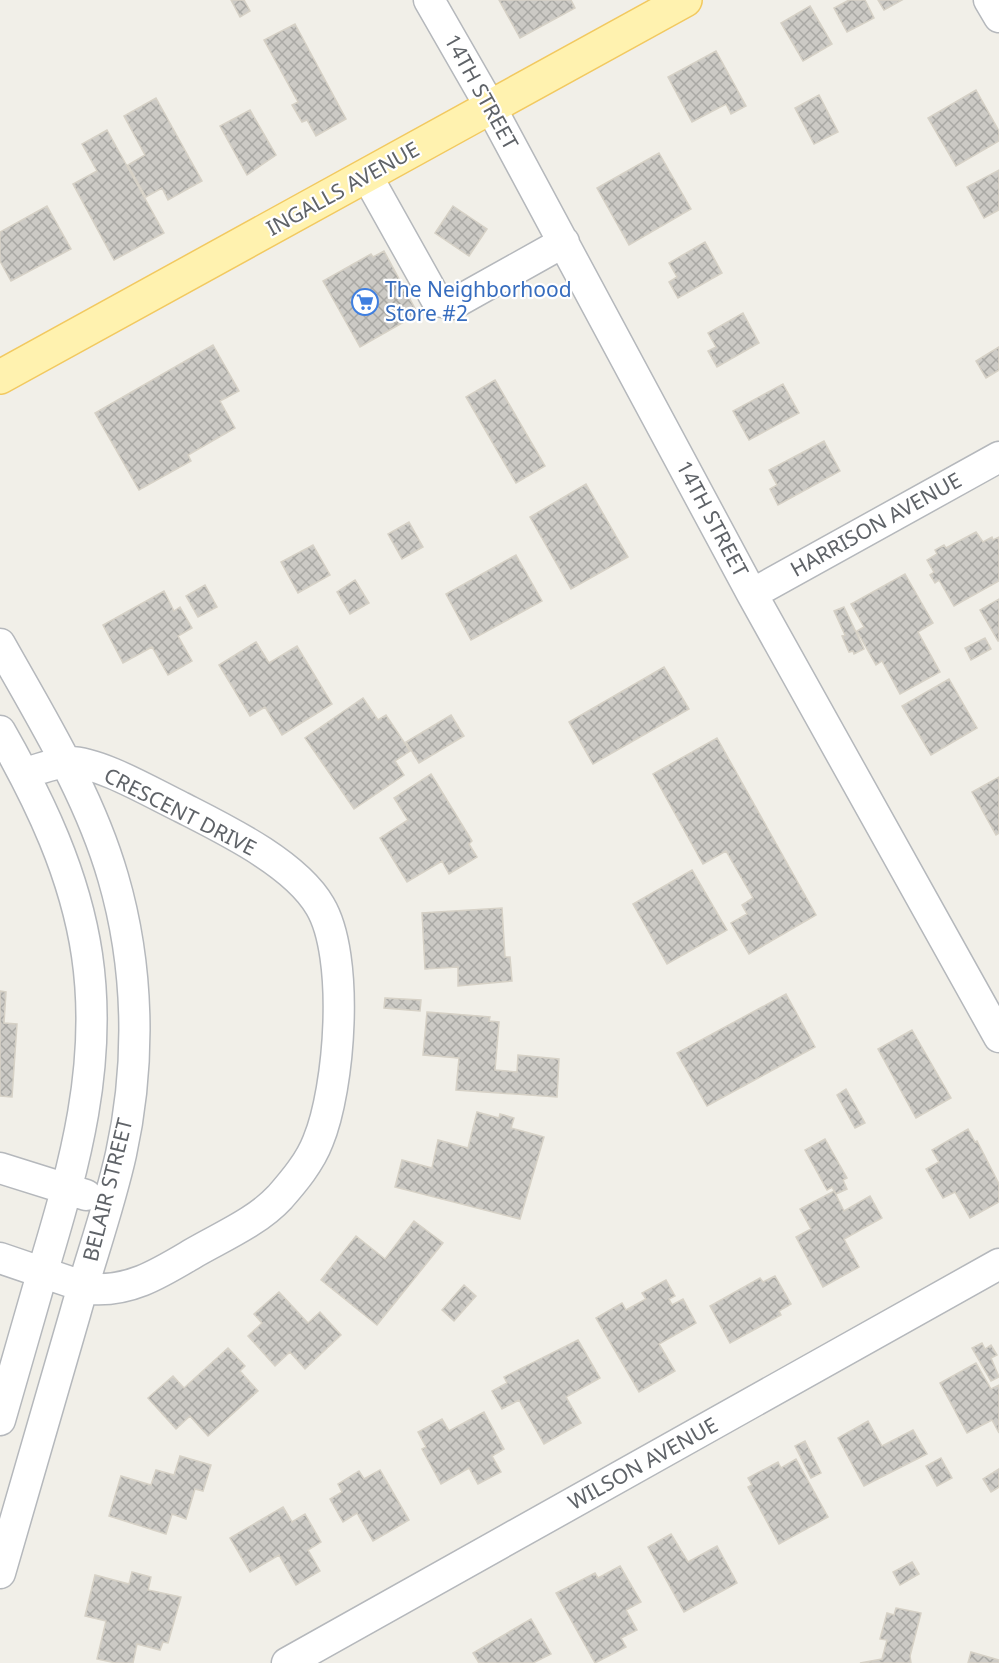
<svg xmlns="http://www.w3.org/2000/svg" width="999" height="1663" font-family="'Noto Sans',sans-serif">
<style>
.building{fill:url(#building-cross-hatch);stroke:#d6d1c6;stroke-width:1.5}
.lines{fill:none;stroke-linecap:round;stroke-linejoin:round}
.minor-casing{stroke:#b5b8bc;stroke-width:33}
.major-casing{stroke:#f2c960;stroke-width:36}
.minor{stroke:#fff;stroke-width:30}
.major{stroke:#fff2af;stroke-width:33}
.labels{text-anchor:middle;stroke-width:4.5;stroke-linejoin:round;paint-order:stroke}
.street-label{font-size:21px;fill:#5f6368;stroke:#fff}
.shop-label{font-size:21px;fill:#366cbe;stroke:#fff;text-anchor:start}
</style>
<defs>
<pattern id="building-cross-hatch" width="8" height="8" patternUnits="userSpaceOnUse" patternTransform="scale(1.5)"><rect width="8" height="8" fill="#cccac5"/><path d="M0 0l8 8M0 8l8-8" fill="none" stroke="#a9a8a4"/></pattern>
</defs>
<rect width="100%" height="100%" fill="#f1efe8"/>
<!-- building -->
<path class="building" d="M 231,0 L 244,0 L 250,11 L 240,17 Z
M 499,0 L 571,0 L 575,8 L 520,38 Z
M 849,0 L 865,0 L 874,18 L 847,32 L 834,8 Z
M 878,0 L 902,0 L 884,10 Z
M 810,6 L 832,44 L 803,61 L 781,23 Z
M 295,24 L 346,119 L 316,136 L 307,120 L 302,122 L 292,105 L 298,102 L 264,40 Z
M 716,51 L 746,106 L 731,114 L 726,104 L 692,122 L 668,77 Z
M 976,90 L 999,131 L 999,141 L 956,166 L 928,118 Z
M 819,95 L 838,132 L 814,144 L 795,108 Z
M 156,98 L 202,181 L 168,200 L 162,188 L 146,197 L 128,165 L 145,155 L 124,116 Z
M 250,110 L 276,155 L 247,175 L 220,126 Z
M 107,130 L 164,233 L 114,260 L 73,184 L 97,171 L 82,144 Z
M 659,153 L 691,209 L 629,245 L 597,188 Z
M 999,170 L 999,210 L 984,218 L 967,187 Z
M 47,206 L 71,249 L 11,281 L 0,261 L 0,232 Z
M 453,206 L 487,229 L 469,256 L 435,233 Z
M 705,242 L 722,273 L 678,298 L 669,282 L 677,277 L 669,263 Z
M 384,251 L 418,314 L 360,347 L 323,281 L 371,254 L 373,257 Z
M 743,313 L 759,343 L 717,367 L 708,351 L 716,347 L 708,333 Z
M 213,345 L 239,391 L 220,401 L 235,428 L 188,455 L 191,461 L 139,490 L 95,413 Z
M 999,347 L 999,370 L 986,378 L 976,361 Z
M 495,380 L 545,466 L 516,483 L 466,397 Z
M 783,384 L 799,413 L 749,440 L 733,411 Z
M 824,441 L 840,471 L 778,505 L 770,489 L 777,485 L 769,470 Z
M 586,484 L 628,557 L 571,589 L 530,517 Z
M 409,522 L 423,547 L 402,559 L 388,534 Z
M 976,532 L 983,542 L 992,537 L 993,540 L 999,537 L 999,581 L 954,606 L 939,580 L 935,583 L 930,575 L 934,572 L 927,560 L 937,554 L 935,550 L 944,545 L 946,548 Z
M 313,545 L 330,575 L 298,593 L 281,562 Z
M 516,555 L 542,601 L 471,640 L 446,594 Z
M 905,574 L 933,623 L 918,632 L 940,672 L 900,694 L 882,661 L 876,665 L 857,631 L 864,627 L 851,604 Z
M 355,580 L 369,603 L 350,614 L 337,592 Z
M 205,585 L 217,607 L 198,617 L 186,596 Z
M 164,591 L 174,611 L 180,607 L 192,628 L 178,636 L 192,661 L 168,675 L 152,647 L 123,663 L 103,625 Z
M 999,599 L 999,641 L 998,641 L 980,610 Z
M 844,607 L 864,649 L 854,654 L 853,651 L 849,652 L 842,636 L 845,635 L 834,611 Z
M 985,638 L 991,649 L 971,660 L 965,648 Z
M 256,642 L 269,663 L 297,646 L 332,704 L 282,735 L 265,707 L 250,716 L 219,665 Z
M 664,667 L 689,709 L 593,764 L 569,722 Z
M 949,679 L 977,728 L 931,755 L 902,706 Z
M 363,698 L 378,720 L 386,715 L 410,751 L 395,761 L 404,775 L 354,809 L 305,738 Z
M 451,715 L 464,736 L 419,763 L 406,742 Z
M 717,738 L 816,915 L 749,954 L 731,923 L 747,914 L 742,905 L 753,898 L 726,851 L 703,864 L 653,774 Z
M 431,774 L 472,841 L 469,844 L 477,857 L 449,874 L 442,861 L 407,882 L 380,838 L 408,820 L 394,798 Z
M 999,777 L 999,833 L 996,835 L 972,792 Z
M 692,870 L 727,930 L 667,964 L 633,904 Z
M 502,908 L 505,957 L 510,957 L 512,981 L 458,986 L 458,967 L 425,969 L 422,913 Z
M 0,991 L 6,992 L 4,1023 L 17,1024 L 12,1097 L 0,1096 Z
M 786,994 L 815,1047 L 707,1106 L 677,1053 Z
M 385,998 L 421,1000 L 420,1011 L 384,1008 Z
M 427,1012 L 490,1017 L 489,1021 L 499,1022 L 495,1070 L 517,1072 L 518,1055 L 559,1059 L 557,1097 L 456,1090 L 459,1058 L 423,1055 Z
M 912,1030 L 951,1098 L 916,1118 L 878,1049 Z
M 846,1089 L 865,1123 L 855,1128 L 837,1095 Z
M 477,1112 L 499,1118 L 500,1114 L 514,1118 L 511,1128 L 544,1137 L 520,1219 L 395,1187 L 402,1160 L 432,1168 L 438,1140 L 468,1148 Z
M 968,1129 L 975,1142 L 977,1141 L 999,1184 L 999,1202 L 970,1218 L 955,1192 L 943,1198 L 926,1169 L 939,1162 L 932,1150 Z
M 825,1139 L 847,1178 L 843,1180 L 847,1189 L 836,1194 L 832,1187 L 827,1190 L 805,1150 Z
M 834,1191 L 844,1211 L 870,1196 L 882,1218 L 844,1239 L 859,1267 L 823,1287 L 796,1237 L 811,1229 L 800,1209 Z
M 414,1221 L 443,1243 L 377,1325 L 321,1280 L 356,1236 L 385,1259 Z
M 775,1276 L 791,1304 L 779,1311 L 781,1315 L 730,1343 L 710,1306 L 760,1278 L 763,1282 Z
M 666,1280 L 675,1296 L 669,1299 L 672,1305 L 683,1299 L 696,1323 L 659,1344 L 675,1371 L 639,1392 L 596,1318 L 622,1303 L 626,1310 L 646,1299 L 642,1293 Z
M 464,1285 L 476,1296 L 454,1321 L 442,1310 Z
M 279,1292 L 308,1323 L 320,1312 L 341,1335 L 305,1369 L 290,1352 L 275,1366 L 248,1336 L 262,1323 L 254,1314 Z
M 578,1340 L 600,1378 L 566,1397 L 581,1423 L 544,1444 L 519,1400 L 502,1409 L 492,1391 L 507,1383 L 504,1377 Z
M 982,1343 L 985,1349 L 991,1345 L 997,1355 L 991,1358 L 999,1377 L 991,1381 L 972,1348 Z
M 228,1348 L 245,1366 L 240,1371 L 258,1391 L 208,1436 L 190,1416 L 176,1429 L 148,1398 L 173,1376 L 184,1388 Z
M 976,1363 L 991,1389 L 999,1385 L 999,1433 L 992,1420 L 967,1433 L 940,1383 Z
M 484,1412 L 504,1449 L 492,1456 L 501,1472 L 478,1484 L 469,1468 L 441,1484 L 422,1449 L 426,1447 L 418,1432 L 442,1419 L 449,1431 Z
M 868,1421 L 882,1446 L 913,1430 L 927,1454 L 864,1486 L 838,1438 Z
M 805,1441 L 821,1473 L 811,1478 L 795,1446 Z
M 180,1456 L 211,1465 L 203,1491 L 195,1489 L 186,1519 L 172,1514 L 166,1534 L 109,1516 L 121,1476 L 151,1485 L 156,1470 L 174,1475 Z
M 941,1458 L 952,1478 L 937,1486 L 926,1466 Z
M 796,1459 L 828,1517 L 779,1544 L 748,1487 L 752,1485 L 748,1478 L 778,1462 L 781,1468 Z
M 999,1469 L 999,1487 L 991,1492 L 983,1479 Z
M 380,1470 L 409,1520 L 373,1541 L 357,1513 L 343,1522 L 330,1499 L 342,1492 L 338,1484 L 359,1471 L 364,1479 Z
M 283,1507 L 292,1522 L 305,1514 L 321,1542 L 308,1550 L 320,1571 L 296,1585 L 279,1555 L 250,1572 L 230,1538 Z
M 671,1534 L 688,1562 L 717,1546 L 737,1583 L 684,1612 L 648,1547 Z
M 912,1562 L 919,1574 L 900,1585 L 893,1572 Z
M 620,1566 L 641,1602 L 626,1610 L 637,1630 L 621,1638 L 626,1647 L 595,1663 L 556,1593 L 595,1573 L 598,1578 Z
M 132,1572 L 151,1577 L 148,1590 L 181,1597 L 168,1643 L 163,1642 L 160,1650 L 137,1644 L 133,1663 L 116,1663 L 97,1659 L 106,1621 L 85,1616 L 95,1575 L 129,1584 Z
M 896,1608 L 921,1613 L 910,1656 L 911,1663 L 860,1663 L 882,1659 L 887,1640 L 880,1639 L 887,1613 L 894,1615 Z
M 531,1619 L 551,1654 L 533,1663 L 479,1663 L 473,1653 Z
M 971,1652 L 999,1660 L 999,1663 L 968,1663 Z"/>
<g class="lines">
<defs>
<path id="minor" d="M 429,0 L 491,108 L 752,594 L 999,1037
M 989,0 L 999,17
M 367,176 L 437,301 L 453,304 L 564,242
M 752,594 L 999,457
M 0,644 C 42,719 89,794 113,877 C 139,966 141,1063 121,1154 C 109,1208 90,1260 75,1314 C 50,1400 25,1486 0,1573
M 0,731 C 40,801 75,874 87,955 C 103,1064 75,1164 44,1267 C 29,1318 15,1369 0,1420
M 0,1168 L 86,1195
M 0,1258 L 91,1289 C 130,1292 160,1273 192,1254 C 221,1237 257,1222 280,1197 C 294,1181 310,1162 318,1141 C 340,1088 350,956 320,906 C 295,863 224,829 181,807 C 154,794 96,760 68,762 C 53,763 38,770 24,773
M 287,1663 L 999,1264"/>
<path id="major" d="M 0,377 L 685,0"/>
</defs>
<!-- minor casing -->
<use href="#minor" class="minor-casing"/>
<!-- major casing -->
<use href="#major" class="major-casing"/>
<!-- minor -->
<use href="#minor" class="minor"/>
<!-- major -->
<use href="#major" class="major"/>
</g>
<!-- icons -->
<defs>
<symbol id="supermarket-ring" viewBox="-11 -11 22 22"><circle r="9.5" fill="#fff" stroke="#3f7fe0" stroke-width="1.5"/><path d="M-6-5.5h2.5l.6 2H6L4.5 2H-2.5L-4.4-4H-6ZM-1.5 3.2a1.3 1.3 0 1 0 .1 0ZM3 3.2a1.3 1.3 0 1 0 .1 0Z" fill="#3f7fe0"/></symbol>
</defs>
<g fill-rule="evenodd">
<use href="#supermarket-ring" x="350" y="287" width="30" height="30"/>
</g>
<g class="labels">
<!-- street labels -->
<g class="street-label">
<text transform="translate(481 92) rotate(61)" y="7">14TH STREET</text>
<text transform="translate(343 189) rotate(-29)" y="7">INGALLS AVENUE</text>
<text transform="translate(712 519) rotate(62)" y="7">14TH STREET</text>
<text transform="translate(876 525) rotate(-29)" y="7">HARRISON AVENUE</text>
<text transform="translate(180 812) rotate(27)" y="7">CRESCENT DRIVE</text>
<text transform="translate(108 1190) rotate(-76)" y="7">BELAIR STREET</text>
<text transform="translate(643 1464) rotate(-29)" y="7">WILSON AVENUE</text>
</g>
<!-- shop labels -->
<g class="shop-label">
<text x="385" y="297">The Neighborhood<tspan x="385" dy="24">Store #2</tspan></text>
</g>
</g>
</svg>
